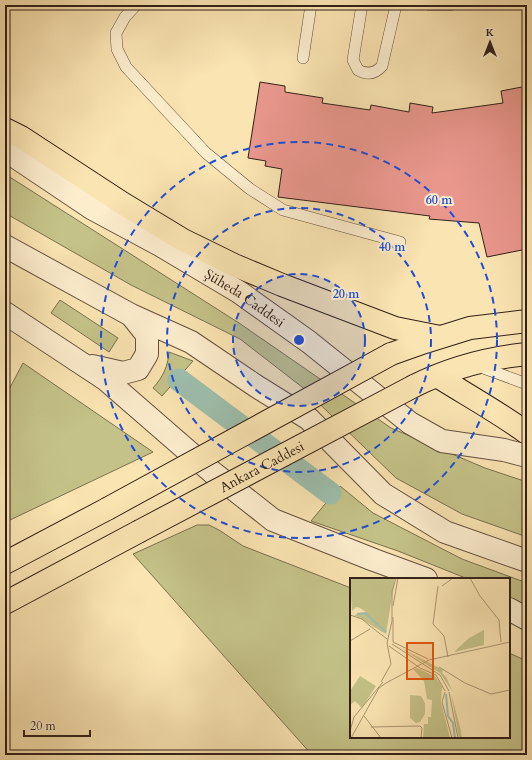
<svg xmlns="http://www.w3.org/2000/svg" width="532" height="760" font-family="Cardo,serif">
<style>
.green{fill:#c4c288;stroke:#7b7150}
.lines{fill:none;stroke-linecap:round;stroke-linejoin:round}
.canal{stroke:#9ebfad;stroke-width:23}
.building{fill:#e9978d;stroke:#322017}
.service-casing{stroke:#64513e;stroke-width:12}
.minor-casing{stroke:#64513e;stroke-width:24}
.tertiary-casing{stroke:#64513e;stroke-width:24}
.primary-casing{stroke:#322017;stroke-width:24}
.service{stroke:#fcedcd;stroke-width:11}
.minor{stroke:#fcedcd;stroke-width:22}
.tertiary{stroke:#fcedcd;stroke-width:22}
.primary{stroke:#fae4b2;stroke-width:22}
.primary-bridge-casing{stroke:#322017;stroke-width:24;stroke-linecap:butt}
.primary-bridge{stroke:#fae4b2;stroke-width:22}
.ring{fill:none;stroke:#1d4ed8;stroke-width:2;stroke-dasharray:7 5}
.labels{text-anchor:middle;stroke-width:4;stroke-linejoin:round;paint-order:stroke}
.street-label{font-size:14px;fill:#322017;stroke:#fcedcd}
.inset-river{fill:none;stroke:#9ebfad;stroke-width:2}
.inset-road{fill:none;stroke:#aa9674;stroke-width:1}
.view{fill:#df560d;fill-opacity:0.15;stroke:#df560d;stroke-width:2}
.inset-edge{fill:none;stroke:#322017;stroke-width:2}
.centre{fill:#1d4ed8;stroke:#fcedcd;stroke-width:2}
.ring-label{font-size:12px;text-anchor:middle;font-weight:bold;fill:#1d4ed8;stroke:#fcedcd;stroke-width:4;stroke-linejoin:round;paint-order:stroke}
</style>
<rect width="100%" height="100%" fill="#fae4b2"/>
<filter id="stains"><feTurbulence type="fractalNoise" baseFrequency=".005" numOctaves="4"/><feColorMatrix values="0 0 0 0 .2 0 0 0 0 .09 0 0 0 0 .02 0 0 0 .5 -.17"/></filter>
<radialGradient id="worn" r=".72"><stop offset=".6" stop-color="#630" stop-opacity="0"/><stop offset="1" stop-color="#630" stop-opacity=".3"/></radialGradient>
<!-- green -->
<path class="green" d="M 5,174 L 239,323 L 391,428 L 485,468 L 527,482 L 527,537 L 462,514 L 396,478 L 302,387 L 240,339 L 131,285 L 5,213 Z
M 60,300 L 118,338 L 109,352 L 51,313 Z
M 169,352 L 193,361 L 162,396 L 153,388 C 163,377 168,366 169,352 Z
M 23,363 L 153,452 L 10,520 L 5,512 L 5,397 Z
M 340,486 L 373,513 L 462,559 L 527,583 L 527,609 L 509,600 L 509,579 L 468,579 L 398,551 L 311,521 Z
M 197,525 L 209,525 L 219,530 L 243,546 L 351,588 L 351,737 L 509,737 L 509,653 L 527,661 L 527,755 L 312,755 L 133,554 Z"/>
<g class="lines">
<!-- canal -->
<path class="canal" d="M 179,380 L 330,493"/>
</g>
<!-- building -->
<path class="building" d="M 260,82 L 285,86 L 285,92 L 323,98 L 322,103 L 370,110 L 371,105 L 409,112 L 410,103 L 433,107 L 432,113 L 503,103 L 501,91 L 527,86 L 527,249 L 487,257 L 479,223 L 429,219 L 430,216 L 278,197 L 282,169 L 265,166 L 266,161 L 248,158 Z"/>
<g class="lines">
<defs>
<path id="service" d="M 136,5 L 125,17 L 116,33 L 117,49 L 126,67 L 206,153 L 250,189 L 283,210 L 400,242
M 362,5 L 353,60 L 358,70 C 367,75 375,74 382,66 L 396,5
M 430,5 L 450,5
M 303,58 L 311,5
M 478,366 L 527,384"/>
<g id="minor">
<path id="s1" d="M 5,150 L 93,209 L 160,245 L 239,292 L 309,342 L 410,423 L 442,441 L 504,450 L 527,456"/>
</g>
<path id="tertiary" d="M 5,151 L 6,151
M 5,246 L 131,315 L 191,342 L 256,386 L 309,419 L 383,494 L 445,532 L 527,561
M 5,313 L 105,379 L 212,472 L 273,520 L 374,560 L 426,579
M 92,366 L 123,373 L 138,369 L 147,354 L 147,335 L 131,315
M 509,609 L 527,619"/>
<path id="primary" d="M 5,129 L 21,137 L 122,203 L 183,240 L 234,265 L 282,285 L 395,328 L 440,337
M 391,354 L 425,342 L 470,328 L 527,321
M 437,376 C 467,395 498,412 527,433
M 414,386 C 450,368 487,358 527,354
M 5,563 L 107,509
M 5,603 L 138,532"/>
</defs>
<!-- service casing -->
<use href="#service" class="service-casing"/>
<!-- minor casing -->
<use href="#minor" class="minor-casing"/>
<!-- tertiary casing -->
<use href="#tertiary" class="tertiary-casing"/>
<!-- primary casing -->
<use href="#primary" class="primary-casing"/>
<!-- service -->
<use href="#service" class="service"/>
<!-- minor -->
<use href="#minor" class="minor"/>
<!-- tertiary -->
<use href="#tertiary" class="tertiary"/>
<!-- primary -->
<use href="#primary" class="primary"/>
<defs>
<g id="primary-bridge">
<path d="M 107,509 L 391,354"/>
<path id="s2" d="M 138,532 L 414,386"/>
</g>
</defs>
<!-- primary-bridge casing -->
<use href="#primary-bridge" class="primary-bridge-casing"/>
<!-- primary-bridge -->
<use href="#primary-bridge" class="primary-bridge"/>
</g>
<!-- distance rings -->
<circle cx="299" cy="340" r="66" fill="#1d4ed8" fill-opacity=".12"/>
<g class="ring">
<circle cx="299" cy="340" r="66"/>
<circle cx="299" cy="340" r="132"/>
<circle cx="299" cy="340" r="198"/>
</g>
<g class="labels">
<!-- street labels -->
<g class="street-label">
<text dy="5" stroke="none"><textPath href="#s1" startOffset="282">Şüheda Caddesi</textPath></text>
<text dy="5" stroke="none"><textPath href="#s2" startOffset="140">Ankara Caddesi</textPath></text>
</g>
</g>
<!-- overview -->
<g transform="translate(350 578)">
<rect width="160" height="160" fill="#fae4b2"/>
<path d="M 0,0 L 45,0 L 36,56 L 4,37 L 16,34 L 10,30 L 6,29 L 2,33 ZM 134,52 L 134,67 L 104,74 L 119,60 ZM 49,69 L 93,92 L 92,95 L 96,99 L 103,114 L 90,95 ZM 67,90 L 86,99 L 92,109 L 91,124 L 100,160 L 73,160 L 74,146 L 78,146 L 78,139 L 81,139 L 82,122 L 77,121 L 74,103 L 63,91 ZM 10,98 L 26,108 L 12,130 L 5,123 L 0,127 L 0,113 ZM 101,115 L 110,149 L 112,160 L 109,160 ZM 60,117 L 71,118 L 75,125 L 75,136 L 70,144 L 66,145 L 60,140 Z" fill="#c4c288"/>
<path class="inset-river" d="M 7,36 L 15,35 L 36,54M 96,116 L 98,138 L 103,145 L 105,160"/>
<path class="inset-road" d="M 120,0 L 130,18 L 149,42M 88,8 L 83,46 L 94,58 L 98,79M 92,8 L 103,0M 43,28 L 48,0M 0,37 L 12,41 L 20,48M 149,42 L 151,64M 20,48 L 37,61M 0,63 L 20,51M 43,64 L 43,39M 43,64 L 78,81M 42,66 L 90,97 L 99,113M 39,68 L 70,90 L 86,97 L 95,113M 89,89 L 115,105 L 141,116 L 160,112M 31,104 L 41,86 L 37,65 L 42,43 L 42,14 L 46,0M 95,114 L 92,124 L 102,160M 99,114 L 108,160M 14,138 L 31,160M 21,149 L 70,148 L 72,150 L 71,160M 0,153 L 4,139 L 33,104M 1,160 L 29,110 L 36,105 L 79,82 L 160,64"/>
<path class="view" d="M 57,65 L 83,65 L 83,101 L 57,101 Z"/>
<rect width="160" height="160" class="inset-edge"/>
</g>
<circle cx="299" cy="340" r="6" class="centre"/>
<g class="ring-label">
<text x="439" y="204">60 m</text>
<text x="392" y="251">40 m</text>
<text x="346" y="298">20 m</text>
</g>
<!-- margin -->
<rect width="532" height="760" fill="none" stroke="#fae4b2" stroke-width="20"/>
<rect x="6" y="6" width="520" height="748" fill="none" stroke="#322017" stroke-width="2"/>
<rect x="10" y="10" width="512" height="740" fill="none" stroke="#322017"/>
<!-- north arrow -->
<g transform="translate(490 42)" stroke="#fcedcd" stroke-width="3" paint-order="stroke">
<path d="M0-3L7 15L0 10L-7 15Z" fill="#322017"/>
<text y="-6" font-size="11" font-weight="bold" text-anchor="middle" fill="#322017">K</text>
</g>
<!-- scale -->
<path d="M24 730v6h66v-6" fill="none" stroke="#322017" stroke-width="2"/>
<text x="30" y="730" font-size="12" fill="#322017" stroke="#fcedcd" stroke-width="3" paint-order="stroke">20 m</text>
<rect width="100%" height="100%" filter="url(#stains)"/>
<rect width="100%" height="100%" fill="url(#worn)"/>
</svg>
